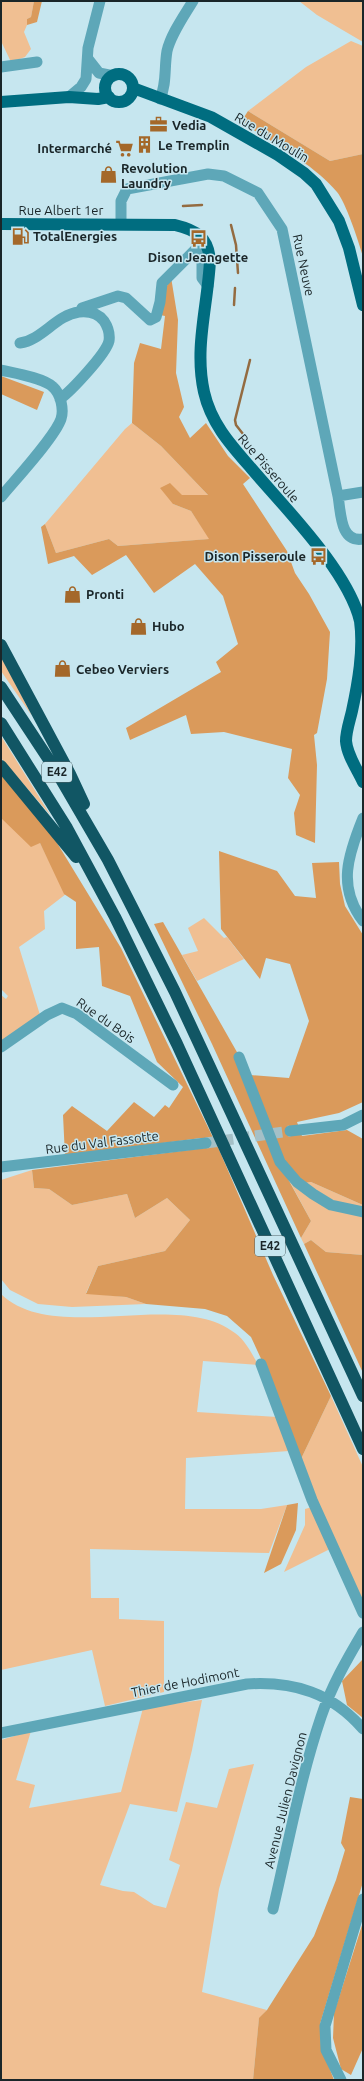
<svg xmlns="http://www.w3.org/2000/svg" width="364" height="2081" font-family="Ubuntu,sans-serif">
<style>
.green{fill:#f0bf92}
.forest{fill:#da9a5b}
.lines{fill:none;stroke-linecap:round;stroke-linejoin:round}
.stream{stroke:#946b40;stroke-width:2.5}
.minor-tunnel{stroke:#a4c0c7;stroke-width:11;stroke-dasharray:11 5.5;stroke-linecap:butt}
.minor{stroke:#5ea7b8;stroke-width:11}
.major{stroke:#006d80;stroke-width:12}
.highway{stroke:#115664;stroke-width:12}
.labels{text-anchor:middle;stroke-width:3;stroke-linejoin:round;paint-order:stroke}
.shield{fill:#c6e6ef;stroke:#4e6064;stroke-width:1}
.shield-label{font-size:12px;font-weight:bold;fill:#1a2629}
.poi-label{font-size:13px;font-weight:bold;fill:#1a2629;stroke:#c6e6ef;text-anchor:start}
.street-label{font-size:13px;fill:#1a2629;stroke:#c6e6ef}
</style>
<rect width="100%" height="100%" fill="#c6e6ef"/>
<!-- green -->
<path class="green" d="M 1,1 L 34,1 L 31,17 L 27,19 L 27,25 L 24,32 L 31,49 L 25,57 L 11,62 L 1,41 Z
M 299,1 L 363,1 L 363,42 L 317,15 Z
M 351,41 L 363,46 L 363,154 L 330,161 L 248,111 L 306,67 Z
M 132,423 L 161,446 L 208,495 L 182,495 L 173,504 L 191,511 L 210,539 L 118,546 L 109,539 L 56,553 L 45,524 L 125,429 Z
M 1,656 L 32,716 L 1,671 Z
M 1,736 L 51,816 L 1,758 Z
M 1,818 L 40,843 L 66,894 L 44,911 L 45,929 L 19,947 L 40,1015 L 1,1042 L 1,995 L 6,999 L 8,996 L 1,989 Z
M 204,918 L 224,938 L 227,937 L 244,959 L 197,981 L 182,955 L 198,951 L 188,928 Z
M 282,1167 L 302,1191 L 363,1215 L 363,1255 L 326,1252 L 311,1240 L 304,1244 L 301,1238 L 311,1221 Z
M 32,1170 L 34,1188 L 49,1189 L 72,1205 L 127,1194 L 135,1218 L 167,1198 L 190,1220 L 165,1251 L 98,1266 L 86,1293 L 126,1297 L 146,1304 L 72,1307 L 38,1304 L 10,1290 L 1,1279 L 1,1180 Z
M 311,1182 L 363,1205 L 363,1209 L 343,1206 L 304,1183 Z
M 1,1294 C 55,1346 177,1288 235,1333 C 245,1340 253,1355 258,1365 L 203,1361 L 197,1412 L 277,1417 L 289,1451 L 186,1458 L 185,1509 L 261,1509 L 287,1505 L 269,1553 L 90,1549 L 91,1598 L 119,1598 L 119,1619 L 164,1621 L 164,1692 L 105,1706 L 92,1650 L 1,1670 Z
M 331,1396 L 363,1467 L 363,1606 L 300,1461 Z
M 312,1507 L 330,1549 L 284,1572 L 305,1525 L 305,1509 Z
M 202,1700 L 192,1750 L 177,1812 L 130,1804 L 100,1885 L 123,1891 L 134,1892 L 154,1905 L 166,1908 L 180,1865 L 169,1860 L 186,1802 L 217,1808 L 229,1769 L 254,1764 L 219,1889 L 202,1992 L 267,2010 L 259,2019 L 253,2080 L 1,2080 L 1,1740 L 31,1731 L 16,1780 L 35,1785 L 29,1808 L 121,1792 L 143,1708 Z"/>
<!-- forest -->
<path class="forest" d="M 34,1 L 42,1 L 37,22 L 27,25 L 27,19 L 31,17 Z
M 248,111 L 330,161 L 363,154 L 363,257 C 359,242 346,203 337,192 C 315,165 270,141 241,122 Z
M 171,277 L 178,320 L 176,373 L 184,407 L 179,417 L 190,438 L 206,423 L 228,456 L 250,478 L 243,484 L 287,551 L 295,573 L 309,594 L 330,632 L 327,679 L 317,733 L 314,735 L 317,765 L 315,843 L 296,835 L 294,813 L 300,795 L 288,778 L 292,749 L 224,732 L 191,734 L 186,715 L 130,740 L 126,728 L 221,672 L 216,662 L 238,644 L 223,596 L 195,564 L 154,593 L 126,555 L 92,575 L 74,556 L 48,564 L 41,527 L 45,524 L 56,553 L 109,539 L 118,546 L 209,539 L 191,511 L 173,504 L 160,488 L 170,483 L 182,495 L 208,495 L 161,446 L 132,423 L 134,363 L 140,343 L 161,349 L 165,316 L 160,315 L 166,288 Z
M 1,376 L 44,392 L 37,410 L 1,394 Z
M 1,775 L 51,833 L 121,948 L 220,1152 L 273,1275 L 331,1396 L 300,1461 L 263,1363 L 251,1337 L 227,1316 L 205,1309 L 146,1304 L 126,1297 L 86,1294 L 98,1266 L 165,1251 L 190,1220 L 167,1198 L 135,1218 L 127,1194 L 72,1205 L 49,1189 L 34,1188 L 32,1170 L 205,1148 L 201,1138 L 65,1156 L 63,1115 L 72,1106 L 107,1131 L 134,1102 L 154,1117 L 165,1105 L 169,1108 L 183,1087 L 157,1062 L 130,996 L 102,986 L 99,947 L 76,949 L 76,902 L 64,894 L 40,843 L 31,847 L 1,818 Z
M 219,851 L 277,871 L 295,896 L 316,898 L 312,863 L 339,862 L 340,884 L 345,906 L 363,935 L 363,1102 L 339,1113 L 297,1122 L 302,1136 L 347,1130 L 363,1139 L 363,1205 L 311,1182 L 304,1183 L 282,1168 L 311,1221 L 301,1238 L 212,1044 L 154,924 L 163,922 L 250,1075 L 289,1078 L 309,1021 L 290,964 L 266,958 L 260,979 L 221,929 Z
M 311,1240 L 326,1252 L 363,1255 L 363,1373 L 304,1244 Z
M 298,1503 L 296,1530 L 281,1564 L 264,1573 L 287,1505 Z
M 363,1659 L 363,1718 L 347,1705 L 342,1681 Z
M 350,1797 L 363,1799 L 363,1882 L 320,2024 L 321,2046 L 334,2080 L 253,2080 L 259,2018 L 267,2010 L 314,1936 L 336,1880 L 345,1850 L 341,1843 Z
M 363,1922 L 363,2048 L 351,2075 L 341,2069 L 333,2038 L 334,2013 Z"/>
<g class="lines">
<!-- stream -->
<path class="stream" d="M 183,206 L 202,205
M 231,225 L 236,245 L 238,273
M 234,305 L 235,288
M 243,434 L 236,425 L 235,420 L 250,360"/>
<!-- minor-tunnel -->
<path class="minor-tunnel" d="M 206,1143 L 290,1131"/>
<!-- minor -->
<path class="minor" d="M 88,59 L 99,73 L 114,76
M 1,67 L 37,62
M 69,97 L 81,87 L 86,79 L 88,48 L 100,1
M 160,99 C 167,83 164,68 167,51 C 171,34 184,16 193,1
M 121,224 L 121,201 L 127,189 L 208,174 L 224,176 L 258,193 L 282,229 L 338,496
M 80,312 L 82,308 L 118,296 L 126,298 L 150,320 L 156,317 L 160,302 L 162,283 L 197,248 L 202,263 L 202,278 L 208,286
M 20,343 C 42,340 56,315 79,312 C 88,311 98,313 104,321 C 108,327 110,334 109,341 C 106,354 71,391 60,399
M 1,370 C 14,373 44,378 53,387 C 61,394 64,410 61,419 C 55,437 14,481 1,497
M 363,492 L 338,496 C 341,513 340,543 363,539
M 363,818 C 348,855 337,887 363,921
M 1,1047 L 47,1015 L 62,1008 L 77,1014 L 173,1085
M 239,1057 L 280,1162 L 297,1182 L 313,1194 L 331,1205 L 363,1212
M 290,1131 L 343,1125 L 363,1115
M 1,1167 L 206,1143
M 261,1364 L 312,1500 L 363,1613
M 1,1733 L 247,1684 C 294,1681 332,1693 363,1729
M 273,1909 C 288,1845 300,1779 321,1717 C 331,1687 347,1659 363,1632
M 341,2080 L 326,2050 L 325,2026 L 363,1899"/>
<!-- major -->
<path class="major" d="M105 88a14 14 0 1 1 28 0a14 14 0 1 1-28 0Z
M 133,88 L 211,117 L 278,155 L 304,173 L 316,184 L 339,221 L 349,248 L 363,305
M 1,102 L 69,97 L 98,99 L 109,97
M 1,224 L 175,225 C 196,230 208,237 210,260 C 208,305 194,347 204,392 C 211,423 230,444 251,468 C 285,508 348,571 360,621 C 364,650 358,683 352,711 C 350,720 346,731 346,741 C 347,755 357,769 363,782"/>
<!-- highway -->
<path class="highway" d="M 1,645 L 70,774 L 84,804
M 1,687 L 55,769 L 108,860 L 133,909 L 175,992 L 363,1396
M 1,723 L 67,828 L 115,917 L 177,1044 L 363,1449
M 1,766 L 76,857"/>
</g>
<!-- icons -->
<defs>
<symbol id="office-bare" viewBox="-9 -9 18 18"><path d="M-6-3h4V-5.5h4V-3h4V5H-6ZM-1-4.5V-3h2v-1.5ZM-6 0V1H6V0Z" fill="#a4682a" stroke="#c6e6ef" stroke-width="2.5" paint-order="stroke"/></symbol>
<symbol id="building-bare" viewBox="-9 -9 18 18"><path d="M-4-6H4V6H1V3H-1V6H-4ZM-2.5-4.3h1.7v1.8h-1.7ZM.8-4.3h1.7v1.8H.8ZM-2.5-1h1.7V.8h-1.7ZM.8-1h1.7V.8H.8Z" fill="#a4682a" stroke="#c6e6ef" stroke-width="2.5" paint-order="stroke"/></symbol>
<symbol id="supermarket-bare" viewBox="-9 -9 18 18"><path d="M-6-5.5h2.5l.6 2H6L4.5 2H-2.5L-4.4-4H-6ZM-1.5 3.2a1.3 1.3 0 1 0 .1 0ZM3 3.2a1.3 1.3 0 1 0 .1 0Z" fill="#a4682a" stroke="#c6e6ef" stroke-width="2.5" paint-order="stroke"/></symbol>
<symbol id="shop-bare" viewBox="-9 -9 18 18"><path d="M-5-2.5h2.3a2.7 3.5 0 0 1 5.4 0H5L5.5 6h-11ZM-1.5-2.5h3a1.5 2.3 0 0 0-3 0Z" fill="#a4682a" stroke="#c6e6ef" stroke-width="2.5" paint-order="stroke"/></symbol>
<symbol id="fuel-bare" viewBox="-9 -9 18 18"><path d="M-5.5-6h7V0h2V4h1.3V-2.5L3-4.5l.8-.8L6-3V5H2.5V1h-1V6h-7ZM-4.2-4.7v3.2H.2V-4.7Z" fill="#a4682a" stroke="#c6e6ef" stroke-width="2.5" paint-order="stroke"/></symbol>
<symbol id="bus-bare" viewBox="-9 -9 18 18"><path d="M-5-6H5V4H4V6H2V4H-2V6H-4V4H-5ZM-3.5-4V0h7V-4ZM-3.5 1.2v1.5H-2V1.2ZM2 1.2v1.5H3.5V1.2Z" fill="#a4682a" stroke="#c6e6ef" stroke-width="2.5" paint-order="stroke"/></symbol>
</defs>
<g fill-rule="evenodd">
<use href="#office-bare" x="146" y="112" width="25" height="25"/>
<use href="#building-bare" x="132" y="132" width="25" height="25"/>
<use href="#supermarket-bare" x="112" y="136" width="25" height="25"/>
<use href="#shop-bare" x="96" y="162" width="25" height="25"/>
<use href="#fuel-bare" x="8" y="224" width="25" height="25"/>
<use href="#bus-bare" x="186" y="226" width="25" height="25"/>
<use href="#bus-bare" x="306" y="544" width="25" height="25"/>
<use href="#shop-bare" x="60" y="582" width="25" height="25"/>
<use href="#shop-bare" x="126" y="614" width="25" height="25"/>
<use href="#shop-bare" x="50" y="656" width="25" height="25"/>
</g>
<g class="labels">
<!-- shield labels -->
<g class="shield">
<rect x="42" y="762" width="30" height="20" rx="3"/>
<rect x="255" y="1236" width="30" height="20" rx="3"/>
</g>
<g class="shield-label">
<text x="57" y="776">E42</text>
<text x="270" y="1250">E42</text>
</g>
<!-- poi labels -->
<g class="poi-label">
<text x="172" y="130">Vedia</text>
<text x="158" y="150">Le Tremplin</text>
<text x="112" y="153" text-anchor="end">Intermarché</text>
<text x="121" y="173">Revolution<tspan x="121" dy="15">Laundry</tspan></text>
<text x="33" y="241">TotalEnergies</text>
<text x="198" y="262" text-anchor="middle">Dison Jeangette</text>
<text x="306" y="561" text-anchor="end">Dison Pisseroule</text>
<text x="86" y="599">Pronti</text>
<text x="152" y="631">Hubo</text>
<text x="76" y="674">Cebeo Verviers</text>
</g>
<!-- street labels -->
<g class="street-label">
<text transform="translate(272 137) rotate(31)" y="5">Rue du Moulin</text>
<text x="61" y="215">Rue Albert 1er</text>
<text transform="translate(304 265) rotate(78)" y="5">Rue Neuve</text>
<text transform="translate(269 468) rotate(49)" y="5">Rue Pisseroule</text>
<text transform="translate(106 1020) rotate(35)" y="5">Rue du Bois</text>
<text transform="translate(102 1142) rotate(-7)" y="5">Rue du Val Fassotte</text>
<text transform="translate(185 1682) rotate(-11)" y="5">Thier de Hodimont</text>
<text transform="translate(285 1800) rotate(-76)" y="5">Avenue Julien Davignon</text>
</g>
</g>
<!-- border -->
<rect width="364" height="2081" fill="none" stroke="#1a2629" stroke-width="4"/>
</svg>
